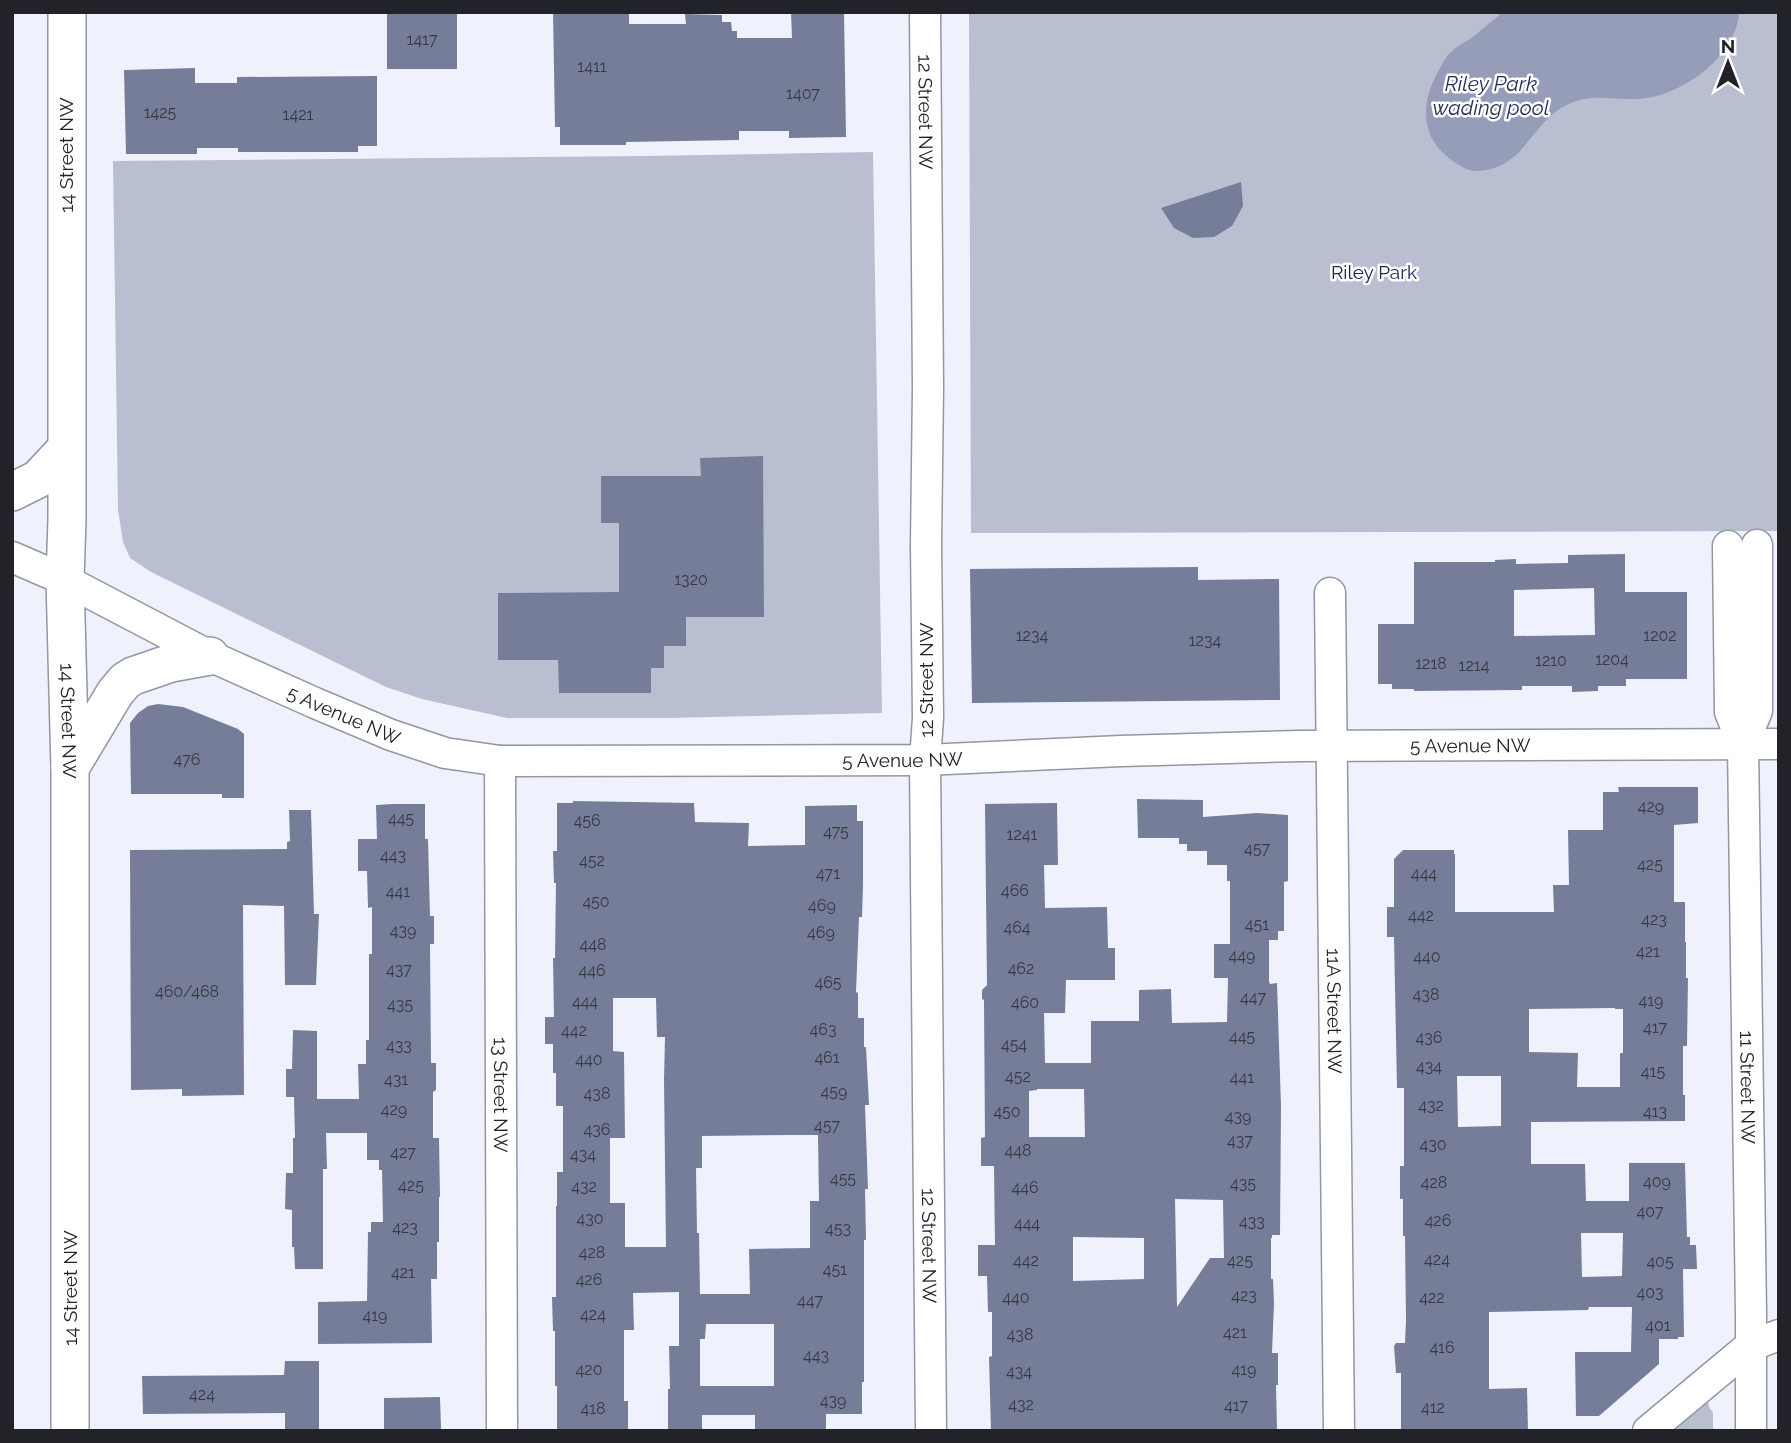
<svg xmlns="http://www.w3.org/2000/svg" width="1791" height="1443" font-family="Raleway,sans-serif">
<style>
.green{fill:#b9bfd1}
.water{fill:#959db9}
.building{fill:#767d98;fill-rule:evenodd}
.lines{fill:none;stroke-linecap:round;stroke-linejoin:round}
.minor-casing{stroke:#9397a3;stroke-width:33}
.major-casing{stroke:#9397a3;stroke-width:40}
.minor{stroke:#fff;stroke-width:30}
.major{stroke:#fff;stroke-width:37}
.labels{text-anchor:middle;stroke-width:5;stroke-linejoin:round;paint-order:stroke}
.number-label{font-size:16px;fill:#363a44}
.street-label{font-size:19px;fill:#212328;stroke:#fff}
.park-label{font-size:19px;fill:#20274f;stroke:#fff}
.water-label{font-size:21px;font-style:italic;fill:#262f57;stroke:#fff}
</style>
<rect width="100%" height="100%" fill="#eff2fd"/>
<!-- green -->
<path class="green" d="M 969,12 L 1779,12 L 1779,531 L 971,533 Z
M 873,152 L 882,713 L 669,718 L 507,718 L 422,699 L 386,687 L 151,572 L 130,558 L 123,542 L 118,510 L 113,161 L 645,156 Z
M 1700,1402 L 1708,1402 L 1710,1409 L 1713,1412 L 1713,1431 L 1663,1431 Z"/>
<!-- water -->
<path class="water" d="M 1503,12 L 1739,12 C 1737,57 1679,98 1637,99 C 1613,100 1592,93 1569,104 C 1530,121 1527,168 1478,171 C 1465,172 1451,160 1442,152 C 1418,128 1424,95 1440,68 C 1442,64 1445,58 1448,55 C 1455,47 1466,42 1474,36 C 1484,28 1493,20 1503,12 Z"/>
<!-- building -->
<path class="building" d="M 387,12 L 457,12 L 457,69 L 387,69 Z
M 553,12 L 629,12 L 629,24 L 686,24 L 685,14 L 722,15 L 722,22 L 731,22 L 732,31 L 737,31 L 737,38 L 792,38 L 791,12 L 844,12 L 846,137 L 789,138 L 789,131 L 739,131 L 739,140 L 626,142 L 626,145 L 560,145 L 560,127 L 555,127 Z
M 195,68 L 195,83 L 237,83 L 237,77 L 377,76 L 377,146 L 358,146 L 358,152 L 238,152 L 238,148 L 197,148 L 197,154 L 126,154 L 124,70 Z
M 1241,182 L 1243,206 L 1232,226 L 1214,237 L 1193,238 L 1174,228 L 1161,208 Z
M 763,456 L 764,617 L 686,617 L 686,646 L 664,646 L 664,668 L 651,668 L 651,693 L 559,693 L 558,660 L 498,660 L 498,593 L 619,592 L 619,523 L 601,523 L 601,476 L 701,476 L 700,458 Z
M 1625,554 L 1625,592 L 1687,592 L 1687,679 L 1626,679 L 1626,686 L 1598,686 L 1598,691 L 1572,692 L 1572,686 L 1522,686 L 1522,690 L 1414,691 L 1414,689 L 1392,689 L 1392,684 L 1378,684 L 1378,624 L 1414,624 L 1414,562 L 1495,562 L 1495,560 L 1516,559 L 1516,564 L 1568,563 L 1568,555 ZM 1594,588 L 1595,635 L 1514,636 L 1514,590 Z
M 1198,567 L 1198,580 L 1279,579 L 1280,700 L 972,703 L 970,569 Z
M 158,704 L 183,707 L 238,729 L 244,734 L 244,798 L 222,798 L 222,794 L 131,794 L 130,723 L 138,713 L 148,706 Z
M 1618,787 L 1698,787 L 1698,823 L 1674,825 L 1674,902 L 1685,902 L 1685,942 L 1686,942 L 1686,978 L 1688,978 L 1687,1046 L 1683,1046 L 1683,1095 L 1685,1095 L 1685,1121 L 1531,1122 L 1531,1164 L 1585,1164 L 1586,1201 L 1629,1201 L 1629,1163 L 1685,1163 L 1687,1237 L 1690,1237 L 1690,1245 L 1696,1245 L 1697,1269 L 1683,1269 L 1684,1337 L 1678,1337 L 1678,1339 L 1659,1339 L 1659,1364 L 1599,1416 L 1576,1416 L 1575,1352 L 1631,1352 L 1632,1307 L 1589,1307 L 1588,1310 L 1489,1312 L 1489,1389 L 1527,1388 L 1528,1431 L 1401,1431 L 1401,1373 L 1396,1373 L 1394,1346 L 1396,1343 L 1405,1343 L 1406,1321 L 1405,1236 L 1403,1236 L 1403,1199 L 1400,1199 L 1400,1166 L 1404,1166 L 1404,1088 L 1397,1088 L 1394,937 L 1387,937 L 1387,907 L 1394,907 L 1394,859 L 1403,850 L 1454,850 L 1454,854 L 1455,854 L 1455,912 L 1554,912 L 1553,885 L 1569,885 L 1568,830 L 1603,830 L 1603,792 L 1619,792 ZM 1615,1008 L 1615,1009 L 1623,1009 L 1623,1053 L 1620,1053 L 1620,1087 L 1577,1087 L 1578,1053 L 1529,1052 L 1529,1009 ZM 1457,1076 L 1501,1076 L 1501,1126 L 1458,1127 ZM 1581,1233 L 1623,1233 L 1622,1276 L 1582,1277 Z
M 1137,799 L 1203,800 L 1203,817 L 1257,813 L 1288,815 L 1288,881 L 1284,882 L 1284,931 L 1278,931 L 1278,940 L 1269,940 L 1269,981 L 1270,984 L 1277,983 L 1281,1106 L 1280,1235 L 1272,1235 L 1272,1238 L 1271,1238 L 1271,1279 L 1273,1279 L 1274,1303 L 1272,1353 L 1278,1353 L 1278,1385 L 1276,1385 L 1277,1431 L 991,1431 L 989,1357 L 992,1356 L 992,1312 L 988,1312 L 987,1276 L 978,1276 L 978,1245 L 995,1245 L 994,1166 L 981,1166 L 981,1138 L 985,1137 L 984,1000 L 982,999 L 982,990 L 987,985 L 985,804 L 1057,803 L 1058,865 L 1044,865 L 1045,908 L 1107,907 L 1108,948 L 1115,948 L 1115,980 L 1066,980 L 1065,1013 L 1044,1013 L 1045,1063 L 1091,1063 L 1091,1021 L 1139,1021 L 1139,990 L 1171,989 L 1172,1023 L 1227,1022 L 1228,978 L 1214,978 L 1214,944 L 1230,944 L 1230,881 L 1227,881 L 1227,865 L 1207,865 L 1207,851 L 1187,851 L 1187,844 L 1179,844 L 1179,838 L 1138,838 ZM 1037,1089 L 1084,1089 L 1085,1137 L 1029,1137 L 1029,1091 L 1037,1090 ZM 1175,1199 L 1223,1200 L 1224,1258 L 1210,1258 L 1177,1307 ZM 1073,1237 L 1144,1238 L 1144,1279 L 1073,1281 Z
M 573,801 L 694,803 L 695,822 L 749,823 L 748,846 L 805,845 L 805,806 L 857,805 L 857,821 L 863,821 L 863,886 L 862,917 L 859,917 L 856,992 L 858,993 L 858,1018 L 864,1018 L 864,1047 L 866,1047 L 869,1105 L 865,1105 L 868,1189 L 865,1189 L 866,1240 L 864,1240 L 864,1382 L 862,1382 L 862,1414 L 826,1414 L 826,1431 L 755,1431 L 755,1415 L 702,1415 L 702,1431 L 668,1431 L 668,1389 L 670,1389 L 669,1346 L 679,1346 L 679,1292 L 633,1293 L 634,1330 L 624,1330 L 624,1401 L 628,1401 L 628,1431 L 557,1431 L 557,1386 L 555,1386 L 555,1331 L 553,1331 L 552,1297 L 556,1297 L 556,1206 L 557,1206 L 557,1172 L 563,1172 L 563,1106 L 556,1106 L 556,1073 L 553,1073 L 553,1044 L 545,1044 L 545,1017 L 554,1017 L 553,958 L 555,958 L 556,883 L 554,883 L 553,851 L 557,851 L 557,803 L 573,803 ZM 613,998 L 656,998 L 657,1037 L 665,1037 L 664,1080 L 666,1247 L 625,1247 L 625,1203 L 610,1203 L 610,1138 L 625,1138 L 624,1052 L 613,1051 ZM 788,1135 L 818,1135 L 819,1201 L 810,1201 L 810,1248 L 749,1249 L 750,1294 L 700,1294 L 699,1233 L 697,1233 L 696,1168 L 702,1168 L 702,1136 ZM 706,1324 L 774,1324 L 774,1386 L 700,1386 L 700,1339 L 705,1339 Z
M 393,804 L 425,804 L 425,839 L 428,839 L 430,916 L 434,916 L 434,944 L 430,944 L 431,1063 L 436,1063 L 436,1090 L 433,1092 L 433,1138 L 439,1138 L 440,1197 L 439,1197 L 439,1242 L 437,1242 L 437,1279 L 431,1279 L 432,1343 L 318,1344 L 318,1302 L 367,1301 L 368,1232 L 371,1232 L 371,1222 L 383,1222 L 382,1170 L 379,1170 L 379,1160 L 367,1160 L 367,1133 L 326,1133 L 327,1169 L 323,1169 L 323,1269 L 295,1269 L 294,1247 L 292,1247 L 292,1210 L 285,1209 L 286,1173 L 293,1173 L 293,1138 L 295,1138 L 294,1097 L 286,1097 L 286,1069 L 292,1069 L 293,1030 L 317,1031 L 317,1099 L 359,1099 L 358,1064 L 366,1064 L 366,1040 L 369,1040 L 369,954 L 372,954 L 372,907 L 368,908 L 367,871 L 358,871 L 358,839 L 377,839 L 376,805 Z
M 289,810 L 311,810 L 314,914 L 319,914 L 316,985 L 285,985 L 284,906 L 243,905 L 244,1095 L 182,1096 L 182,1089 L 131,1090 L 130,850 L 287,849 L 287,842 L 290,841 Z
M 285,1361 L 319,1361 L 319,1431 L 285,1431 L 285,1413 L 143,1414 L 142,1376 L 284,1375 Z
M 440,1397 L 441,1429 L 384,1430 L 384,1398 Z"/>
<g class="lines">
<defs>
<g id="minor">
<path id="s1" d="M 925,12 L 928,388 L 926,545 L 928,718 L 925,760 L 931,1431"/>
<path id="s2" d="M 1728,546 L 1730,712 L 1743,744 L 1751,1314 L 1751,1431"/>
<path id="s3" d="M 12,557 L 65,580 L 210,656 L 315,703 L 391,735 L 445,753 L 500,761 L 925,760 L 1121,751 L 1299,746 L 1779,744"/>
<path id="s4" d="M 1330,593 L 1339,1431"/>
<path d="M 1743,744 L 1757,711 L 1757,545"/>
<path id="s5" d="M 500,761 L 502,1431"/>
<path d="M 1648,1431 L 1750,1346 L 1779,1335"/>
</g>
<g id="major">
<path id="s6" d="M 67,12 L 67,519 L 65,580 L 70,768 L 70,1431"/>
<path d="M 12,492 L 38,479 L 66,449"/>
<path d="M 70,768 L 115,693 L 125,681 L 133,676 L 171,663 L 210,656"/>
</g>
</defs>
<!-- minor casing -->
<use href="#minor" class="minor-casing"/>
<!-- major casing -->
<use href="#major" class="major-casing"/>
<!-- minor -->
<use href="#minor" class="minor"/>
<!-- major -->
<use href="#major" class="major"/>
</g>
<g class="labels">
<!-- number labels -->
<g class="number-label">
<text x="422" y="45">1417</text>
<text x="592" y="72">1411</text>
<text x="803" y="99">1407</text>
<text x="160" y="118">1425</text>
<text x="298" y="120">1421</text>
<text x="691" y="585">1320</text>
<text x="1032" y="641">1234</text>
<text x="1660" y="641">1202</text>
<text x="1205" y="646">1234</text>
<text x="1612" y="665">1204</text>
<text x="1551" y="666">1210</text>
<text x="1431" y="669">1218</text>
<text x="1474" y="671">1214</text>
<text x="187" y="765">476</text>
<text x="1651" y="812">429</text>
<text x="401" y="824">445</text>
<text x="587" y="826">456</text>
<text x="836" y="837">475</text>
<text x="1022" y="840">1241</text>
<text x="1257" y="854">457</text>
<text x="393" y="861">443</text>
<text x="592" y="866">452</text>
<text x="1650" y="870">425</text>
<text x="828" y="879">471</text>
<text x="1424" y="879">444</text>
<text x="1015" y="896">466</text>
<text x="398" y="897">441</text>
<text x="596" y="907">450</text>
<text x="822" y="911">469</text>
<text x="1421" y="921">442</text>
<text x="1654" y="925">423</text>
<text x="1257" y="930">451</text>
<text x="1017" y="933">464</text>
<text x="403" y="936">439</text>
<text x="821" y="938">469</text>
<text x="593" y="950">448</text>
<text x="1648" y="957">421</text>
<text x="1242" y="961">449</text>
<text x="1427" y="962">440</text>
<text x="1021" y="974">462</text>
<text x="399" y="975">437</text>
<text x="592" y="976">446</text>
<text x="828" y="988">465</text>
<text x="187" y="997">460/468</text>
<text x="1426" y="1000">438</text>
<text x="1253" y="1003">447</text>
<text x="1651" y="1006">419</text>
<text x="585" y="1007">444</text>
<text x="1025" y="1008">460</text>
<text x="400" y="1010">435</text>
<text x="1655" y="1033">417</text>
<text x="823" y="1035">463</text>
<text x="574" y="1036">442</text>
<text x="1242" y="1042">445</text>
<text x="1429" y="1043">436</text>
<text x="1014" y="1050">454</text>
<text x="399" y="1051">433</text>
<text x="827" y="1063">461</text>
<text x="589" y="1065">440</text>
<text x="1429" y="1072">434</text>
<text x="1653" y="1077">415</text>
<text x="1018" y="1082">452</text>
<text x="1242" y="1083">441</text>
<text x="396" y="1085">431</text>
<text x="834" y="1097">459</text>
<text x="597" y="1099">438</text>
<text x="1431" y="1111">432</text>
<text x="394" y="1115">429</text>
<text x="1007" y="1117">450</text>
<text x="1655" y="1117">413</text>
<text x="1238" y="1122">439</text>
<text x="827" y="1131">457</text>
<text x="597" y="1135">436</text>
<text x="1240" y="1146">437</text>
<text x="1433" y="1150">430</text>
<text x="1018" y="1156">448</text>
<text x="403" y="1158">427</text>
<text x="583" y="1160">434</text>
<text x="843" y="1184">455</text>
<text x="1657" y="1187">409</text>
<text x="1434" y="1188">428</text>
<text x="1243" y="1189">435</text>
<text x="411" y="1191">425</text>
<text x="584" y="1192">432</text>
<text x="1025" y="1193">446</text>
<text x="1650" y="1217">407</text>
<text x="590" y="1224">430</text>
<text x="1438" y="1226">426</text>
<text x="1252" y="1227">433</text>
<text x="1027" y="1229">444</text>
<text x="405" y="1233">423</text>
<text x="838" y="1234">453</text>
<text x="592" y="1258">428</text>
<text x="1437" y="1265">424</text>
<text x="1026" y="1266">442</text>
<text x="1240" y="1266">425</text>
<text x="1660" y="1267">405</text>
<text x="835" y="1275">451</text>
<text x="403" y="1278">421</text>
<text x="589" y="1285">426</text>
<text x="1650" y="1298">403</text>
<text x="1244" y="1301">423</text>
<text x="1016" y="1303">440</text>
<text x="1432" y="1303">422</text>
<text x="810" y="1306">447</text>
<text x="593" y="1320">424</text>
<text x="375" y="1321">419</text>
<text x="1658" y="1331">401</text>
<text x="1235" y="1338">421</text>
<text x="1020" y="1340">438</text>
<text x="1442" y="1353">416</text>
<text x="816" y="1361">443</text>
<text x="589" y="1375">420</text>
<text x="1244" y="1375">419</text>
<text x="1019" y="1377">434</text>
<text x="202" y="1400">424</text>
<text x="833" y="1406">439</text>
<text x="1021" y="1410">432</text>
<text x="1236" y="1411">417</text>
<text x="1433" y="1413">412</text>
<text x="593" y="1414">418</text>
</g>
<!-- street labels -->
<g class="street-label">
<text dy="7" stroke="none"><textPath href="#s1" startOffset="100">12 Street NW</textPath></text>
<text transform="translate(66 155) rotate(-90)" y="7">14 Street NW</text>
<text transform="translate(926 680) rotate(-90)" y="7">12 Street NW</text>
<text dy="7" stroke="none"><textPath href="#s3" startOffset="368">5 Avenue NW</textPath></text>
<text dy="7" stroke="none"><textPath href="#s6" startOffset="709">14 Street NW</textPath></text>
<text dy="7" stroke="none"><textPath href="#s3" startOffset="1502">5 Avenue NW</textPath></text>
<text dy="7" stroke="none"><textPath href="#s3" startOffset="934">5 Avenue NW</textPath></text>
<text dy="7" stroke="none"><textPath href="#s4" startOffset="418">11A Street NW</textPath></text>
<text dy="7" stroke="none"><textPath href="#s2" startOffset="544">11 Street NW</textPath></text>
<text dy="7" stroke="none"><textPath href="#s5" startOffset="334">13 Street NW</textPath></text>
<text dy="7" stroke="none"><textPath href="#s1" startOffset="1234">12 Street NW</textPath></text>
<text transform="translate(70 1288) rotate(-90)" y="7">14 Street NW</text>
</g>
<!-- park labels -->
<g class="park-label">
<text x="1374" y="279">Riley Park</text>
</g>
<!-- water labels -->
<g class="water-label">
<text x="1491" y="91">Riley Park<tspan x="1491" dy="24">wading pool</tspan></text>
</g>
</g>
<!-- border -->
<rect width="1791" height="1443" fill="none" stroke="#212328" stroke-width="28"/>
<!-- north arrow -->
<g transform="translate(1728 63)" stroke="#ffffff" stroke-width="5" paint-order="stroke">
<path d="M0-5L12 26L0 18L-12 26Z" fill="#212328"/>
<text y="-10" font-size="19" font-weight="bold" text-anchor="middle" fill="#212328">N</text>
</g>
</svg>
